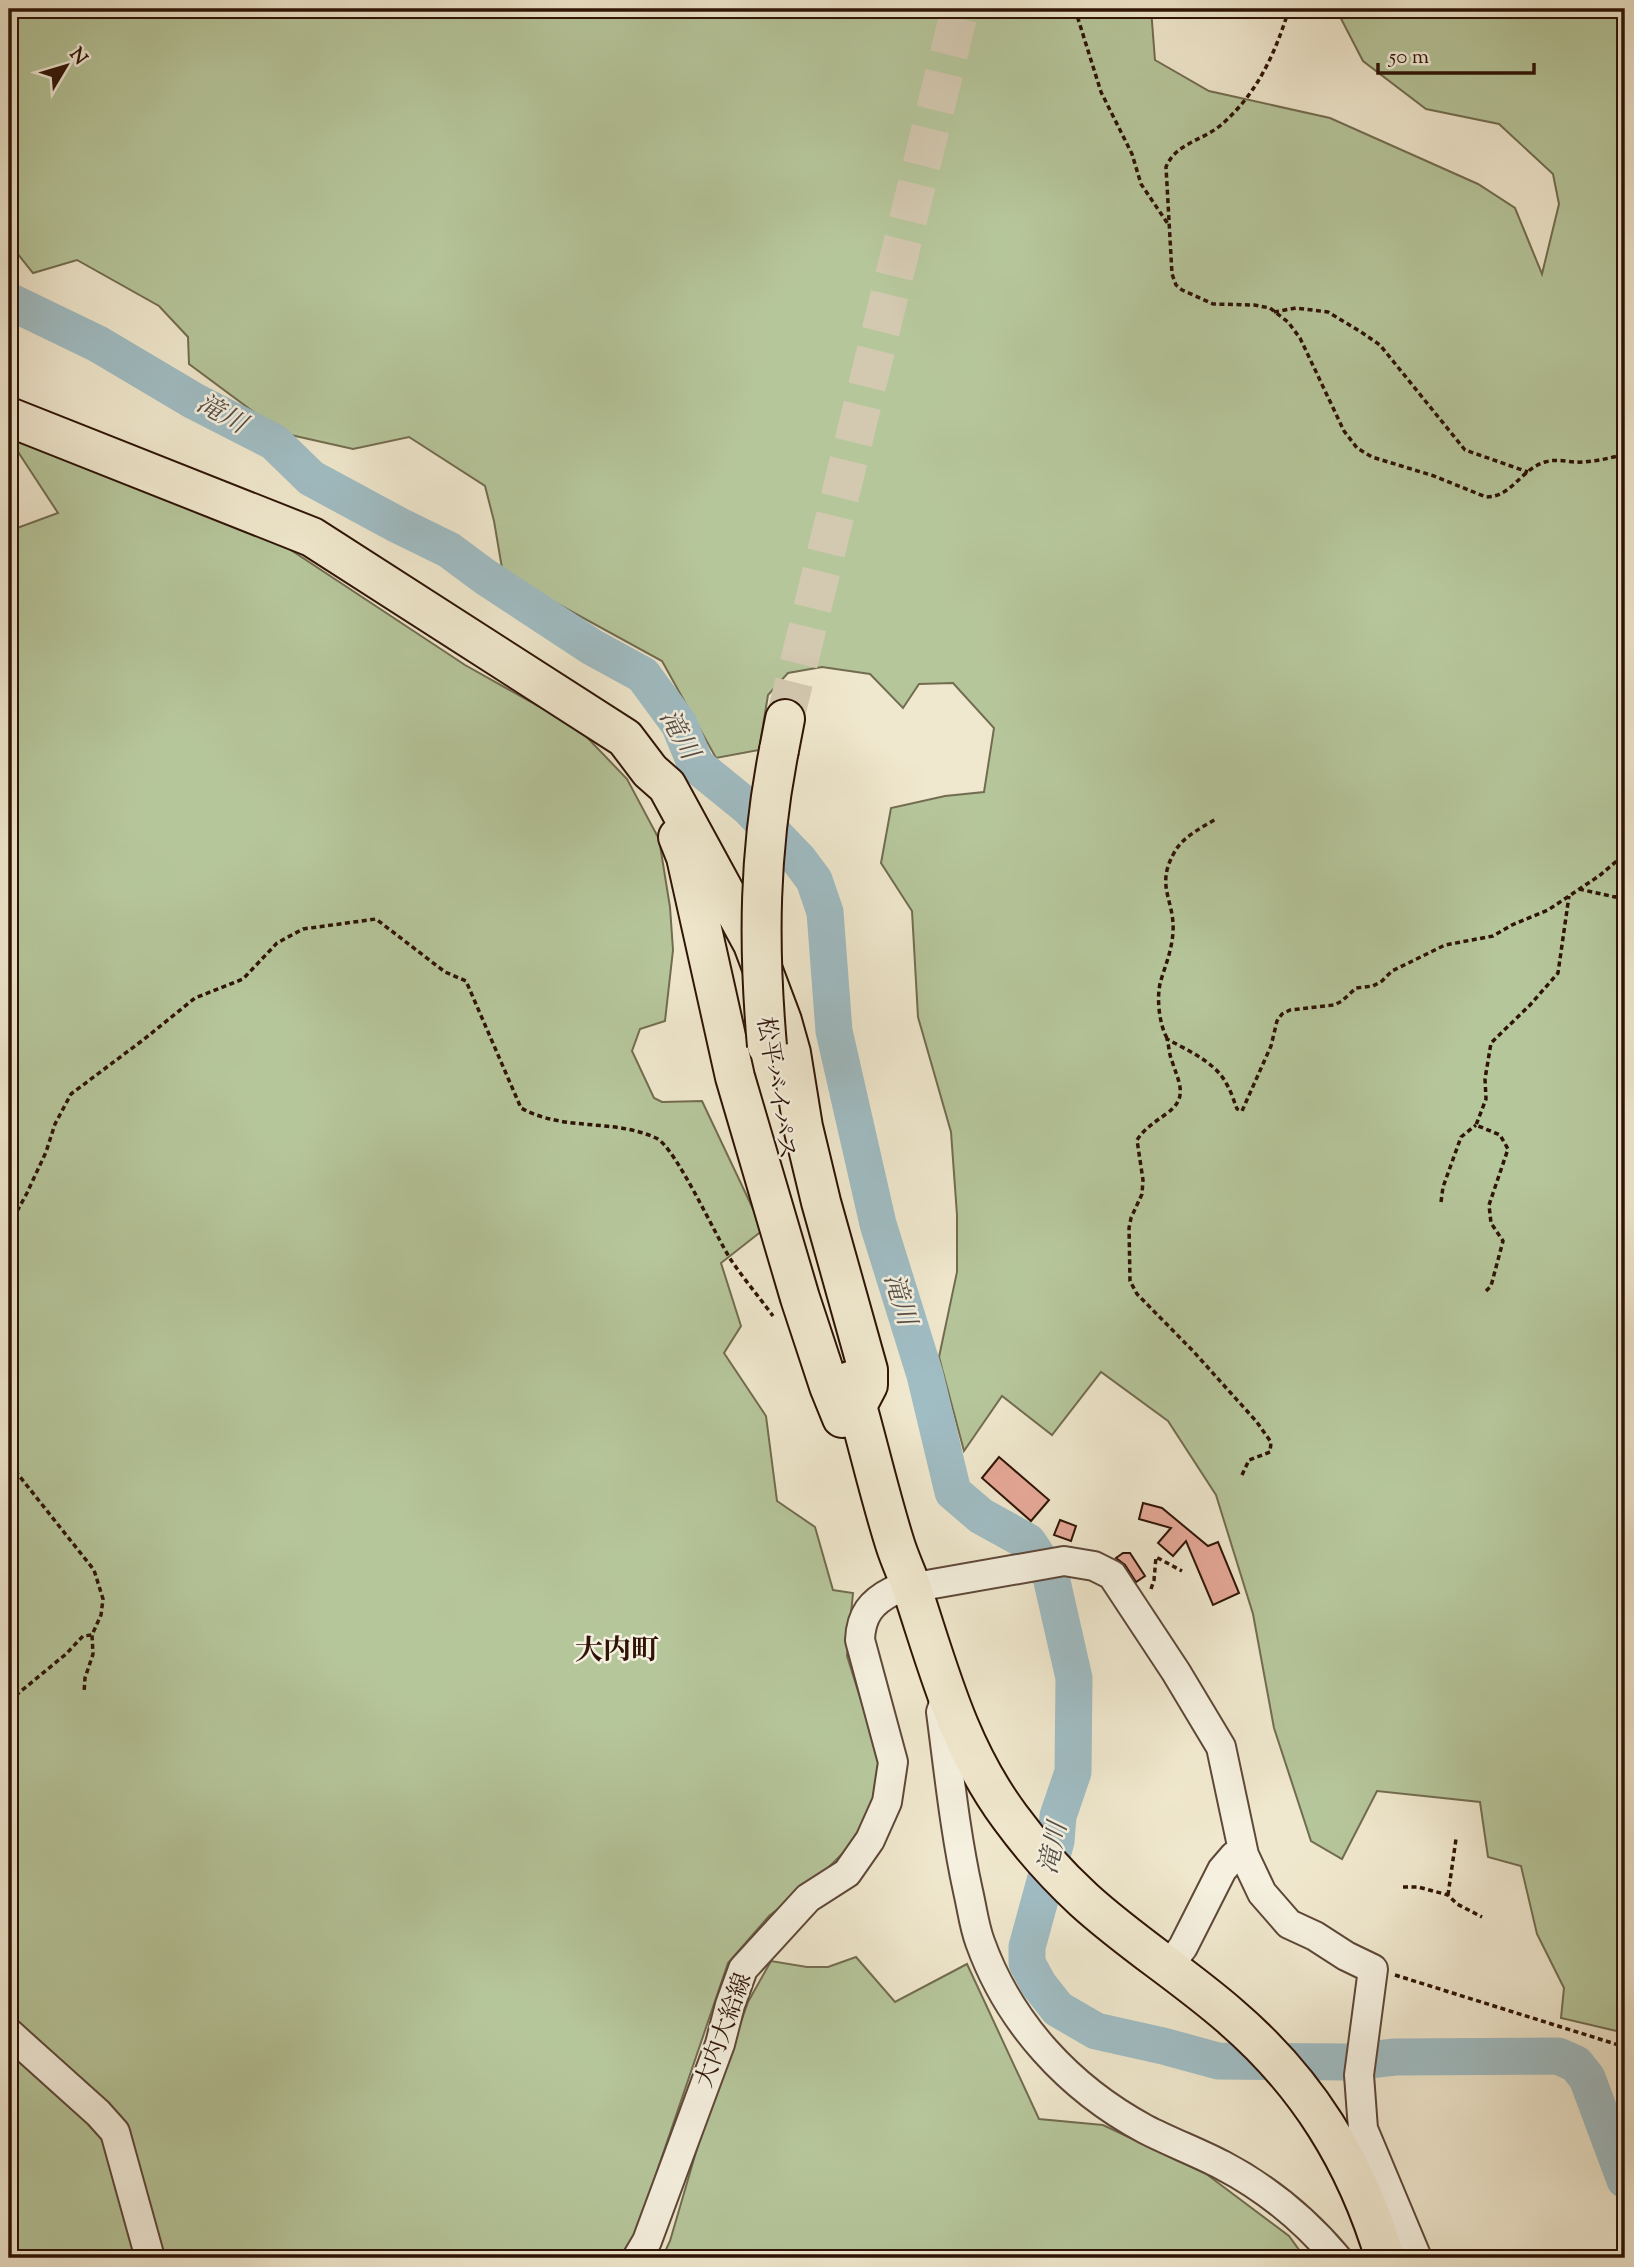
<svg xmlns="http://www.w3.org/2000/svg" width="1634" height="2267" font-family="'Sorts Mill Goudy','Noto Serif JP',serif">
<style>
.green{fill:#b6c69b;stroke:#726c50;stroke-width:2}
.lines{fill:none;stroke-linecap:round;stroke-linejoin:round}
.river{stroke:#a0bdc4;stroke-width:37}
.building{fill:#e7a999;stroke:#2e1306;stroke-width:2}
.highway-tunnel{stroke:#d3c8b0;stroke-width:38;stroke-dasharray:38 19;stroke-linecap:butt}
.minor-casing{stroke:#5e4838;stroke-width:32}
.highway-casing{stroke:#2e1306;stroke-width:42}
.path{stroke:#2e1306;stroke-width:3.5;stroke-dasharray:5 3.5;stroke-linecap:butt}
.minor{stroke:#f5f0df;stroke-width:28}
.highway{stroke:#f0e8ce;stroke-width:38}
.highway-bridge-casing{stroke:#2e1306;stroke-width:42;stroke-linecap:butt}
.highway-bridge{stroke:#f0e8ce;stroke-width:38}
.labels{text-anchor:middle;stroke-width:5;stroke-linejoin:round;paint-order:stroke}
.street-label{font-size:24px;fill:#2e1306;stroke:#f5f0df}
.water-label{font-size:26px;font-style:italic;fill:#564e48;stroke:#f5f0df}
.quarter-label{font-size:28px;font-weight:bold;fill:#2e1306;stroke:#f5f0df}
</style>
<rect width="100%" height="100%" fill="#f0e8ce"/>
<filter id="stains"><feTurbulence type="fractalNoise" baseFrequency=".00286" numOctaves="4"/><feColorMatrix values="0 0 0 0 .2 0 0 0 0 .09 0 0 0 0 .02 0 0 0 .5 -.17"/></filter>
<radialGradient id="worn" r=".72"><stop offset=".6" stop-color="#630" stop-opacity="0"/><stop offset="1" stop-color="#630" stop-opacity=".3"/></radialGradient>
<!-- green -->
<path class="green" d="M 9,9 L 1151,9 L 1155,60 L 1209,91 L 1330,118 L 1478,184 L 1515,208 L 1542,274 L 1559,204 L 1553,174 L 1499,124 L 1426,109 L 1363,61 L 1336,9 L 1625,9 L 1625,2033 L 1561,2018 L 1564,1988 L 1537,1934 L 1521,1866 L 1488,1857 L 1480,1802 L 1377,1791 L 1342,1859 L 1311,1841 L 1274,1728 L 1253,1614 L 1216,1495 L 1168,1421 L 1101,1372 L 1052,1435 L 1002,1396 L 964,1451 L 939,1357 L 957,1272 L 957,1215 L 951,1132 L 918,1017 L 912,911 L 881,863 L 891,808 L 945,796 L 984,792 L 994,728 L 953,683 L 919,684 L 903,708 L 870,674 L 822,667 L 788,673 L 768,695 L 759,750 L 716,758 L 662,661 L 503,574 L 494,521 L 485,486 L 409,437 L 353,449 L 282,433 L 189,364 L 188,337 L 159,306 L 77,260 L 33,273 L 9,243 Z
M 9,434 L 262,531 L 465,665 L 579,729 L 627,779 L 659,839 L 670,907 L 673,950 L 665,1021 L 640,1029 L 632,1051 L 654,1098 L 662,1102 L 702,1101 L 763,1230 L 721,1263 L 741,1326 L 724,1353 L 766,1416 L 777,1501 L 815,1527 L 833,1590 L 853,1593 L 847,1656 L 879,1758 L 871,1812 L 848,1848 L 819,1877 L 769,1916 L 728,1963 L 635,2236 L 618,2258 L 170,2258 L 162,2252 L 130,2131 L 105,2104 L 9,2021 L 9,531 L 58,513 L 9,438 Z
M 856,1957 L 895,2002 L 967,1964 L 1039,2119 L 1103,2125 L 1205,2173 L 1289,2236 L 1305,2258 L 662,2258 L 670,2241 L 701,2135 L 748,2002 L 771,1961 L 807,1967 L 828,1967 Z
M 9,2049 L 89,2117 L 103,2139 L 140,2258 L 9,2258 Z"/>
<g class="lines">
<!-- river -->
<path class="river" d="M 9,301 L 98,344 L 194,401 L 274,442 L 311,478 L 398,525 L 449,550 L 484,576 L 592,647 L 643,675 L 679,724 L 696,765 L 749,808 L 799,860 L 814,880 L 825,912 L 834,1031 L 878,1224 L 925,1375 L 953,1492 L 981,1516 L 1028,1542 L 1051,1577 L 1074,1678 L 1073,1772 L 1058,1816 L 1056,1841 L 1027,1947 L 1027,1963 L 1039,1985 L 1058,2009 L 1096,2031 L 1163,2046 L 1218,2061 L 1350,2062 L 1395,2057 L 1558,2056 L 1576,2064 L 1587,2078 L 1625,2180"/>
</g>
<!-- building -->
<path class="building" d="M 999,1457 L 1049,1500 L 1031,1521 L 982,1478 Z
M 1143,1503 L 1162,1508 L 1208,1546 L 1218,1542 L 1239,1593 L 1213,1605 L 1186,1541 L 1173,1556 L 1158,1543 L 1171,1528 L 1139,1519 Z
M 1060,1520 L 1076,1526 L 1071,1541 L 1054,1535 Z
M 1123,1553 L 1130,1553 L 1145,1576 L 1136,1582 L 1125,1565 L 1116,1558 Z"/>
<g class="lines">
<!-- highway-tunnel -->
<path class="highway-tunnel" d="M 785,719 L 960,9"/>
<defs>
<path id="minor" d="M 944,1703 L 941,1712 C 949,1772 955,1832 968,1891 C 972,1908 974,1926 980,1942 C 1009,2023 1069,2088 1145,2129 C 1170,2142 1197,2152 1222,2165 C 1266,2188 1305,2220 1337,2258
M 1168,1967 L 1183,1947 L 1222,1870 L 1234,1856 L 1243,1852
M 9,2033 L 98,2113 L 115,2132 L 150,2258
M 637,2258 L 647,2241 L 720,2044 L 730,2005 L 743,1969 L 808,1898 L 847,1873 L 870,1840 L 887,1802 L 893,1762 L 860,1640 C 861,1615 871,1602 893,1591 L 1064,1561 L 1094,1566 L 1112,1575 L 1176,1672 L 1221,1747 L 1244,1855 L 1262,1893 L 1289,1924 L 1315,1936 L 1346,1956 L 1373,1969 L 1359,2075 L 1363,2129 L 1417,2258"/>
<path id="highway" d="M 9,417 L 312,537 L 625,738 L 650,771 L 667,786 L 753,944 L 782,1021 L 791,1053 L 803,1127 L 821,1202 L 868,1370 L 868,1385 L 857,1406
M 779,750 L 785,719
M 678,837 L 686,857 L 735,1077 L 800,1298 L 829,1386 L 842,1418
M 850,1381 C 866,1435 878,1490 895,1544 C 900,1560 907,1574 912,1589 C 939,1670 958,1747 1010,1817 C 1032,1847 1057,1875 1084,1900 C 1130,1942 1183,1975 1230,2016 C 1307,2082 1356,2161 1385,2258"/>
</defs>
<!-- minor casing -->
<use href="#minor" class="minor-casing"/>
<!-- highway casing -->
<use href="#highway" class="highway-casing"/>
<!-- path -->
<path class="path" d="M 1075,9 L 1101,92 L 1132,154 L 1141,184 L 1168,224
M 1289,9 C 1275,54 1257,94 1221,125 C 1202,141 1176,143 1166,167 L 1172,274 L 1176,285 L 1182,290 L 1213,304 L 1254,305 L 1270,308 L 1288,322 L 1300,338 L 1344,431 L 1357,448 L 1372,457 L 1434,476 L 1486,497 C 1512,497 1521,469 1545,462 C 1558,458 1570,463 1583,462 C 1597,461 1611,458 1625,454
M 1274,312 L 1296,308 L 1328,312 L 1361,332 L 1380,345 L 1465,450 L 1528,472
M 1579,889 L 1615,897 L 1625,895
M 1167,1038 C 1159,1024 1156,996 1161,980 C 1166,964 1172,949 1173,932 C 1175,900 1155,887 1174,853 C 1182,837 1201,828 1216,819
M 1441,1202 L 1443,1187 L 1461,1137 L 1476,1125
M 9,1226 L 27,1193 L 46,1152 L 55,1124 L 71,1094 L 143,1040 L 195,998 L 243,979 L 277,943 L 303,929 L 376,919 L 445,972 L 466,981 L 521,1108 C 565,1132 612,1118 656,1138 C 675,1146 716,1237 731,1260 C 744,1279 759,1297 773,1316
M 1486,1291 L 1491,1286 L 1503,1241 L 1491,1223 L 1489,1205 L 1508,1149 L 1500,1135 L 1476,1125 L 1486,1099 L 1485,1079 L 1491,1043 L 1530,1005 L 1558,973 L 1569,896
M 9,1465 L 13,1468 L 94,1570 L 103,1599 L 101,1615 L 92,1635 L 93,1654 L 85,1678 L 84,1693
M 1242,1475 L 1249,1460 L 1270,1452 L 1271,1442 L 1256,1421 L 1193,1351 L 1137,1294 L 1130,1281 L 1129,1228 L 1131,1218 L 1142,1194 L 1143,1180 L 1137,1140 C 1144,1129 1155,1122 1166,1114 C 1189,1098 1179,1083 1172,1061 C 1169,1054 1169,1046 1167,1039 C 1187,1050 1215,1062 1226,1083 C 1231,1091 1234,1101 1237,1109 L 1242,1111 L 1271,1046 L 1277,1021 L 1282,1014 L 1290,1010 L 1334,1005 L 1342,1001 L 1356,988 L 1373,986 L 1382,981 L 1392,971 L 1445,945 L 1493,936 L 1512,925 L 1548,910 L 1599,876 L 1625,854
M 1151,1589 L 1154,1580 L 1156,1557 L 1182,1571
M 9,1701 L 66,1654 L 83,1636 L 92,1635
M 1403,1887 L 1418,1887 L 1448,1895 L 1457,1904 L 1482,1917
M 1448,1895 L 1456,1839
M 1395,1975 L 1625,2047"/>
<!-- minor -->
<use href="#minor" class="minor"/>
<!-- highway -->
<use href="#highway" class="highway"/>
<defs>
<path id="highway-bridge" d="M 767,1046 C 758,943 759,851 779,750"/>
</defs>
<!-- highway-bridge casing -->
<use href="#highway-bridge" class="highway-bridge-casing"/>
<!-- highway-bridge -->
<use href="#highway-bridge" class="highway-bridge"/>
</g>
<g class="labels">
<!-- street labels -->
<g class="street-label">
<text transform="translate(777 1088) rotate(81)" y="8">松平バイパス</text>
<text transform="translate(723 2030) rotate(-70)" y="8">大内大給線</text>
</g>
<!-- water labels -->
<g class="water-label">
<text transform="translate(222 413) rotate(29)" y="9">滝川</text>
<text transform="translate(680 734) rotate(61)" y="9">滝川</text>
<text transform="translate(901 1299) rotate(73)" y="9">滝川</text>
<text transform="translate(1052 1848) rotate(-78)" y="9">滝川</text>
</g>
<!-- quarter labels -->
<g class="quarter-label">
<text x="617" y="1659">大内町</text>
</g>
</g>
<!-- margin -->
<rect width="1634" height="2267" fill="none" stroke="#f0e8ce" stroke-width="35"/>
<rect x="10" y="10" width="1613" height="2246" fill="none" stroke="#2e1306" stroke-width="3.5"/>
<rect x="18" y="18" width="1599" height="2232" fill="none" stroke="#2e1306" stroke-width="2"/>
<!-- north arrow -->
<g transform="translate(66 66) rotate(52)" stroke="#f5f0df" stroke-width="5" paint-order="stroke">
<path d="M0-5L12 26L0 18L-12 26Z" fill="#2e1306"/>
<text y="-10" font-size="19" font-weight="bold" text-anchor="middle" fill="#2e1306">N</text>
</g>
<!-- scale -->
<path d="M1378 63v10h156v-10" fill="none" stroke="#2e1306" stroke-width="3.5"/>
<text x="1389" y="63" font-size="21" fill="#2e1306" stroke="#f5f0df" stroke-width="5" paint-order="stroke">50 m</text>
<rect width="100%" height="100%" filter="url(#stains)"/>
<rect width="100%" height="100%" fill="url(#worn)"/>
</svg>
